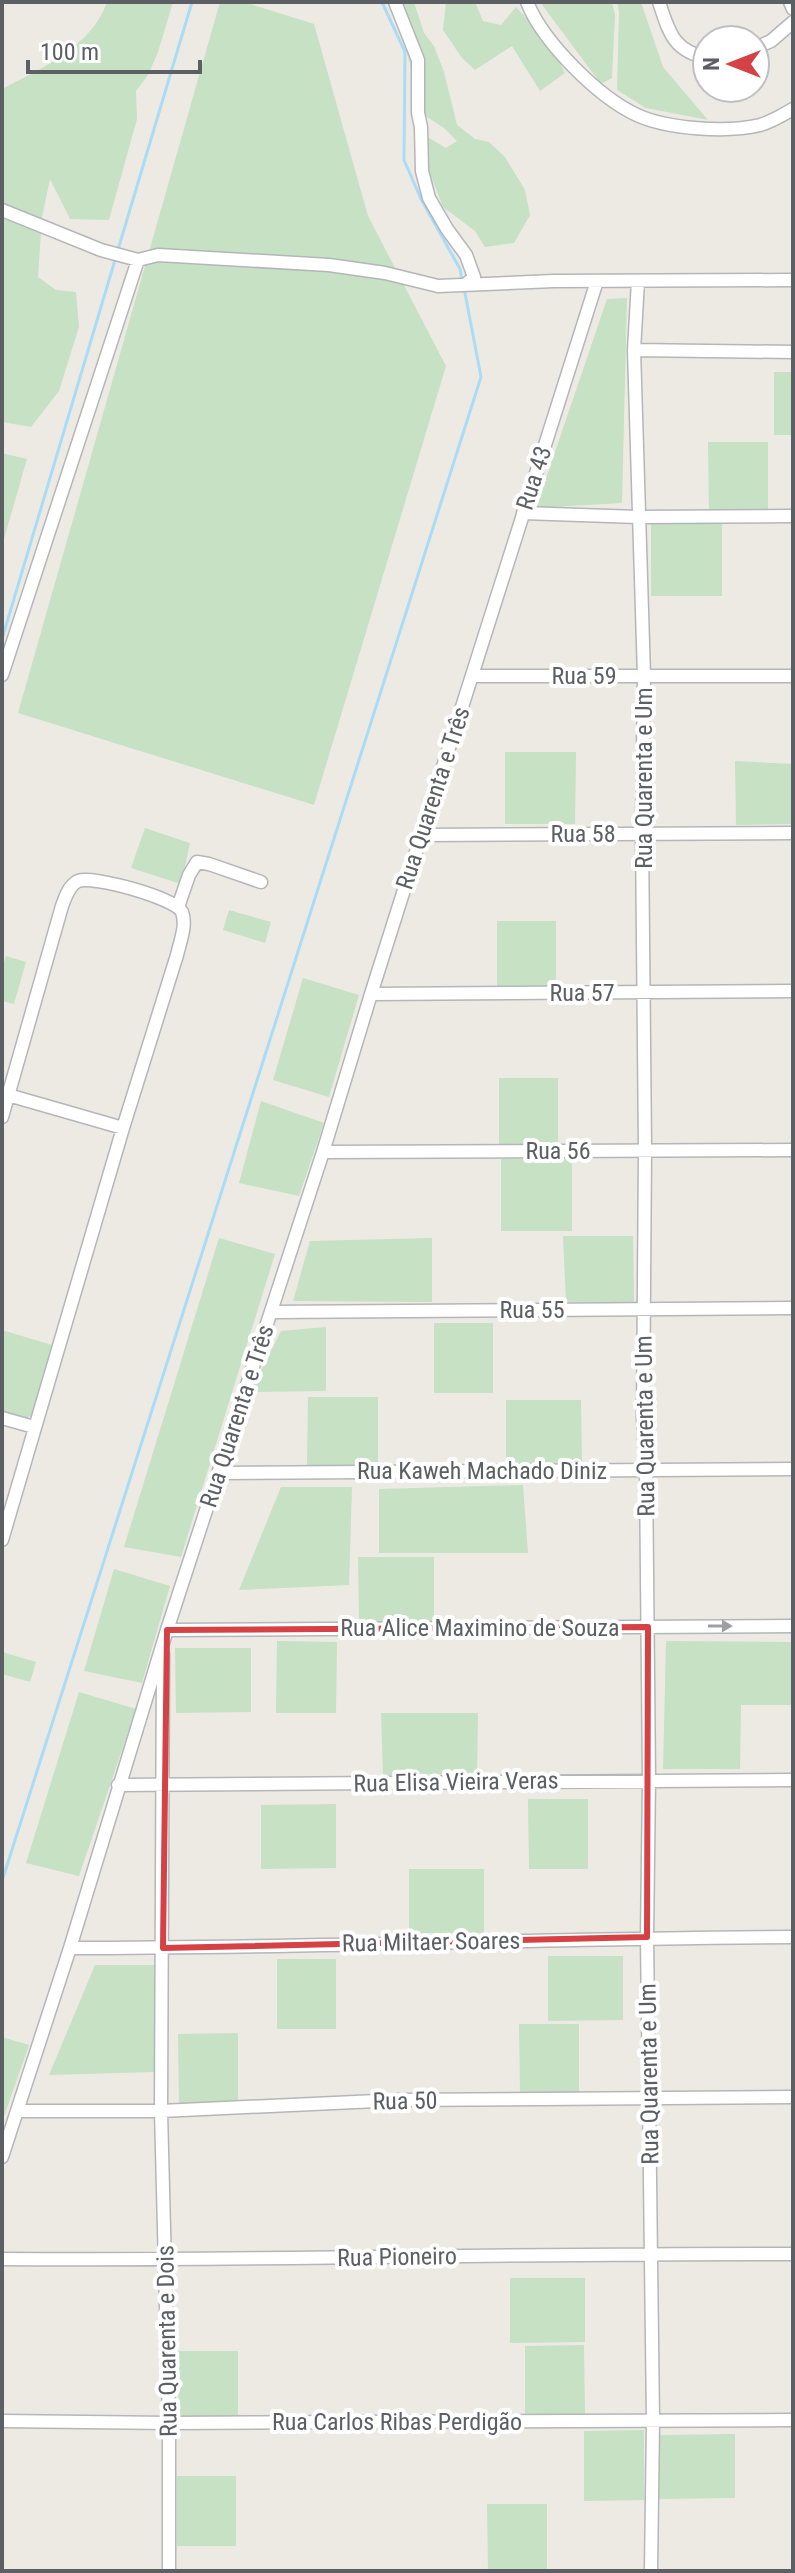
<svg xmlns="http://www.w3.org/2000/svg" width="795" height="2573" font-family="'Roboto Condensed',sans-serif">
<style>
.green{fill:#c6e1c3}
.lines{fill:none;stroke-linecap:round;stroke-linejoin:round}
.stream{stroke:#abdcf5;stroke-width:3}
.street-casing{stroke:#b4b6b9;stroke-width:15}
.street{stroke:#fff;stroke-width:12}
.oneway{fill:#9d9fa1}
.marked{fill:none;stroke:#d54144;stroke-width:6;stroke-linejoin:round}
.labels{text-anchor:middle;stroke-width:8;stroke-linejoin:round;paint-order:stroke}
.street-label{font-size:24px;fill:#5c5f63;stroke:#fff}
</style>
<rect width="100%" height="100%" fill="#edeae4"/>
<!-- green -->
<path class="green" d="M 107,2 L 173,2 L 158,52 L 148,75 L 136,91 L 137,119 L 109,220 L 70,219 L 50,179 L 42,217 L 38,277 L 56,290 L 76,292 L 79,327 L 59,391 L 31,427 L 2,422 L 2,89 C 41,69 92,46 107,2 Z
M 220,2 L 244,2 L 314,24 L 368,216 L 446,366 L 314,805 L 18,713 Z
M 393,2 L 414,2 L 424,33 L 434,46 L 444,72 L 457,125 L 475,139 L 489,142 L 505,157 L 525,190 L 530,215 L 514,243 L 485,247 L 475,231 L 443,207 L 426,163 L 423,141 L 429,138 L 446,148 L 457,141 L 444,128 L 424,115 Z
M 446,2 L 475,2 L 483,21 L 501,25 L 516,7 L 551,45 L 565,73 L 540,91 L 512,46 L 475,70 L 462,58 L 443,30 Z
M 540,2 L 612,2 L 615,15 L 612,78 L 601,84 Z
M 617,2 L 641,2 L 663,67 L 708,120 L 646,108 L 617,90 L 619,12 Z
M 627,298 L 622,503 L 536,508 L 607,299 Z
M 774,372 L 793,372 L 793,435 L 774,435 Z
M 708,442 L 768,442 L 768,512 L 709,512 Z
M 2,453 L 27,459 L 2,546 Z
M 651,524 L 722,524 L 722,596 L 651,596 Z
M 505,752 L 576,752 L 575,824 L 505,824 Z
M 735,761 L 793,764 L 793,824 L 736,825 Z
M 145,828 L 190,843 L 181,884 L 131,868 Z
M 229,910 L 271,922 L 265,943 L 223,930 Z
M 497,921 L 556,921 L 556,991 L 497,991 Z
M 6,956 L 26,962 L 14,1004 L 2,1001 L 2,969 Z
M 303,978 L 359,995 L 329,1097 L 273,1080 Z
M 499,1078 L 558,1078 L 558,1148 L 499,1148 Z
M 261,1101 L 324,1123 L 299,1196 L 239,1183 Z
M 501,1159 L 572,1159 L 572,1231 L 501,1231 Z
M 563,1236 L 633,1236 L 634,1302 L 566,1302 Z
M 219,1238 L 275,1254 L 181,1557 L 124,1547 Z
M 432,1238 L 432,1302 L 293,1301 L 310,1241 Z
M 434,1323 L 493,1323 L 493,1393 L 434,1393 Z
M 326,1327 L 326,1391 L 250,1392 L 281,1331 Z
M 2,1330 L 52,1345 L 32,1415 L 25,1419 L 2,1414 Z
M 308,1397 L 378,1397 L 378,1469 L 307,1469 Z
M 506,1400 L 581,1400 L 582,1464 L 506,1464 Z
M 523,1485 L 528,1553 L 379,1553 L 379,1489 Z
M 281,1487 L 352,1487 L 349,1585 L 239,1590 Z
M 358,1557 L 434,1557 L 434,1621 L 359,1621 Z
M 114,1569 L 170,1586 L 142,1683 L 84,1671 Z
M 277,1641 L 337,1642 L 336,1713 L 276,1713 Z
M 666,1641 L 793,1642 L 793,1705 L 741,1705 L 740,1769 L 663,1769 Z
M 175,1648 L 251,1648 L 251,1712 L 176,1713 Z
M 2,1652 L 36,1662 L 30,1682 L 2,1674 Z
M 79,1692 L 136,1709 L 79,1876 L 26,1863 Z
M 381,1713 L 478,1713 L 477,1774 L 383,1775 Z
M 528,1799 L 588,1799 L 588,1869 L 529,1869 Z
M 336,1804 L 336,1868 L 261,1869 L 261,1805 Z
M 409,1869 L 484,1869 L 484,1933 L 409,1933 Z
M 548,1956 L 623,1956 L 623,2020 L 548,2021 Z
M 277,1959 L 336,1959 L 336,2029 L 277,2029 Z
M 95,1965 L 155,1965 L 155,2072 L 49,2075 Z
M 519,2024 L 579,2024 L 579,2094 L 520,2094 Z
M 238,2033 L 238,2103 L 179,2104 L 178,2034 Z
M 2,2037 L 29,2045 L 2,2122 Z
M 510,2278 L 585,2278 L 585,2342 L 510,2343 Z
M 584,2345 L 585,2415 L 525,2416 L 525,2346 Z
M 178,2351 L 238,2351 L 238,2421 L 179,2421 Z
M 644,2430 L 644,2500 L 584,2501 L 584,2431 Z
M 735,2434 L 735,2498 L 659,2499 L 659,2435 Z
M 177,2476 L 236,2476 L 236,2546 L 177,2546 Z
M 487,2504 L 547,2504 L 547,2571 L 488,2571 Z"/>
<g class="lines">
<!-- stream -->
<path class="stream" d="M 382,2 L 405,52 L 404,160 L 421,199 L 460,269 L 462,281
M 117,253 L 192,2
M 2,639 L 115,260
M 2,1881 L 481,377 L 464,288"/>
<defs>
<path id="street" d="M 395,2 L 418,60 L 418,113 L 421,127 L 422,171 L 429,198 L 447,229 L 466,255 L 474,277 L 465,285
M 527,2 C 543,42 598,97 637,115 C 667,129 727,133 760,125 C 771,122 783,115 793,109
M 659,2 C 669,32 673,51 707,58
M 790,2 L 793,9
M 755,48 L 771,41 L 793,22
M 2,210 L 101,250 L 138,260 L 158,255 L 329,265 L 385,273 L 438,286 L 554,281 L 793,280
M 638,281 L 634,350 L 644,676 L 642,833 L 645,1150 L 643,1417 L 646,1470 L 649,1780 L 647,1937 L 653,2421 L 651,2571
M 634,350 L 793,352
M 523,513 L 638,517 L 793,516
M 2,675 L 138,260
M 472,676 L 793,676
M 421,835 L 793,833
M 178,907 L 189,875 L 197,862 L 209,864 L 261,882
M 371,994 L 793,991
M 8,1095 L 123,1128
M 2,1117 L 62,906 C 65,898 69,885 78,881 C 93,875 175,898 182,912 C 187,925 180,942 177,955 L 123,1128 L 2,1540
M 323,1152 L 793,1150
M 271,1312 L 793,1308
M 2,1418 L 34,1427
M 219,1473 L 793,1469
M 167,1630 L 793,1626
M 163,1654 L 161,2111 L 169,2423 L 169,2571
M 118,1785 L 793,1780
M 70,1948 C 311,1948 552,1938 793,1937
M 18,2111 L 161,2111 L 398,2100 L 793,2097
M 2,2157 L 70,1948 L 167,1630 L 323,1152 L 371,994 L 597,281
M 2,2259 C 266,2261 529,2253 793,2254
M 2,2421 L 169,2423 L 793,2420"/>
</defs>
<!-- street casing -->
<use href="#street" class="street-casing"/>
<!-- street -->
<use href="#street" class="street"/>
</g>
<!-- one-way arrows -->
<defs><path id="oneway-solid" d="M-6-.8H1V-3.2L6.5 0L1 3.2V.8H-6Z" transform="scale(2)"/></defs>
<use class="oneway" href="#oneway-solid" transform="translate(720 1626)"/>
<!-- marked area -->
<path class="marked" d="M 648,1627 L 647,1937 L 163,1948 L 167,1630 Z"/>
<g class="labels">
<!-- street labels -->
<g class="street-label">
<text transform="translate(534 478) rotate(-72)" y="8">Rua 43</text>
<text x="584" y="684">Rua 59</text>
<text transform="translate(644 778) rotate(-90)" y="8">Rua Quarenta e Um</text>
<text transform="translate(433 798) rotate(-72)" y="8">Rua Quarenta e Três</text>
<text x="583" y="842">Rua 58</text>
<text x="582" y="1001">Rua 57</text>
<text x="558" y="1159">Rua 56</text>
<text x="532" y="1318">Rua 55</text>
<text transform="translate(237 1416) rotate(-72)" y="8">Rua Quarenta e Três</text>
<text transform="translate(645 1426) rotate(-91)" y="8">Rua Quarenta e Um</text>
<text x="482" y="1479">Rua Kaweh Machado Diniz</text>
<text x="480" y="1636">Rua Alice Maximino de Souza</text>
<text transform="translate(456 1782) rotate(-1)" y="8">Rua Elisa Vieira Veras</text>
<text transform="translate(431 1942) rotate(-1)" y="8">Rua Miltaer Soares</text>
<text transform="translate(649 2074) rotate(-91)" y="8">Rua Quarenta e Um</text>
<text transform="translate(405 2101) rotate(-1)" y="8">Rua 50</text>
<text transform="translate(397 2257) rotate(-1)" y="8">Rua Pioneiro</text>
<text transform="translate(167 2341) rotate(-91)" y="8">Rua Quarenta e Dois</text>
<text x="397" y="2430">Rua Carlos Ribas Perdigão</text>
</g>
</g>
<!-- border -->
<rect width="795" height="2573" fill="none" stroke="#5c5f63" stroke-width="8"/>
<!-- north arrow -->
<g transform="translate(731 64) rotate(270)"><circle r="38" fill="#ffffff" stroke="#bebfc1" stroke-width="2"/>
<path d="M0-6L14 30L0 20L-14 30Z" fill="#d54144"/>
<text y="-12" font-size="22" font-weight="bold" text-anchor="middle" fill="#5c5f63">N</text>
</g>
<!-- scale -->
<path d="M28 60v12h172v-12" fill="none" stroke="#5c5f63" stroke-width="4"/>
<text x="40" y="60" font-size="24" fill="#5c5f63" stroke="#ffffff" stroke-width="6" paint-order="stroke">100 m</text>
</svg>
